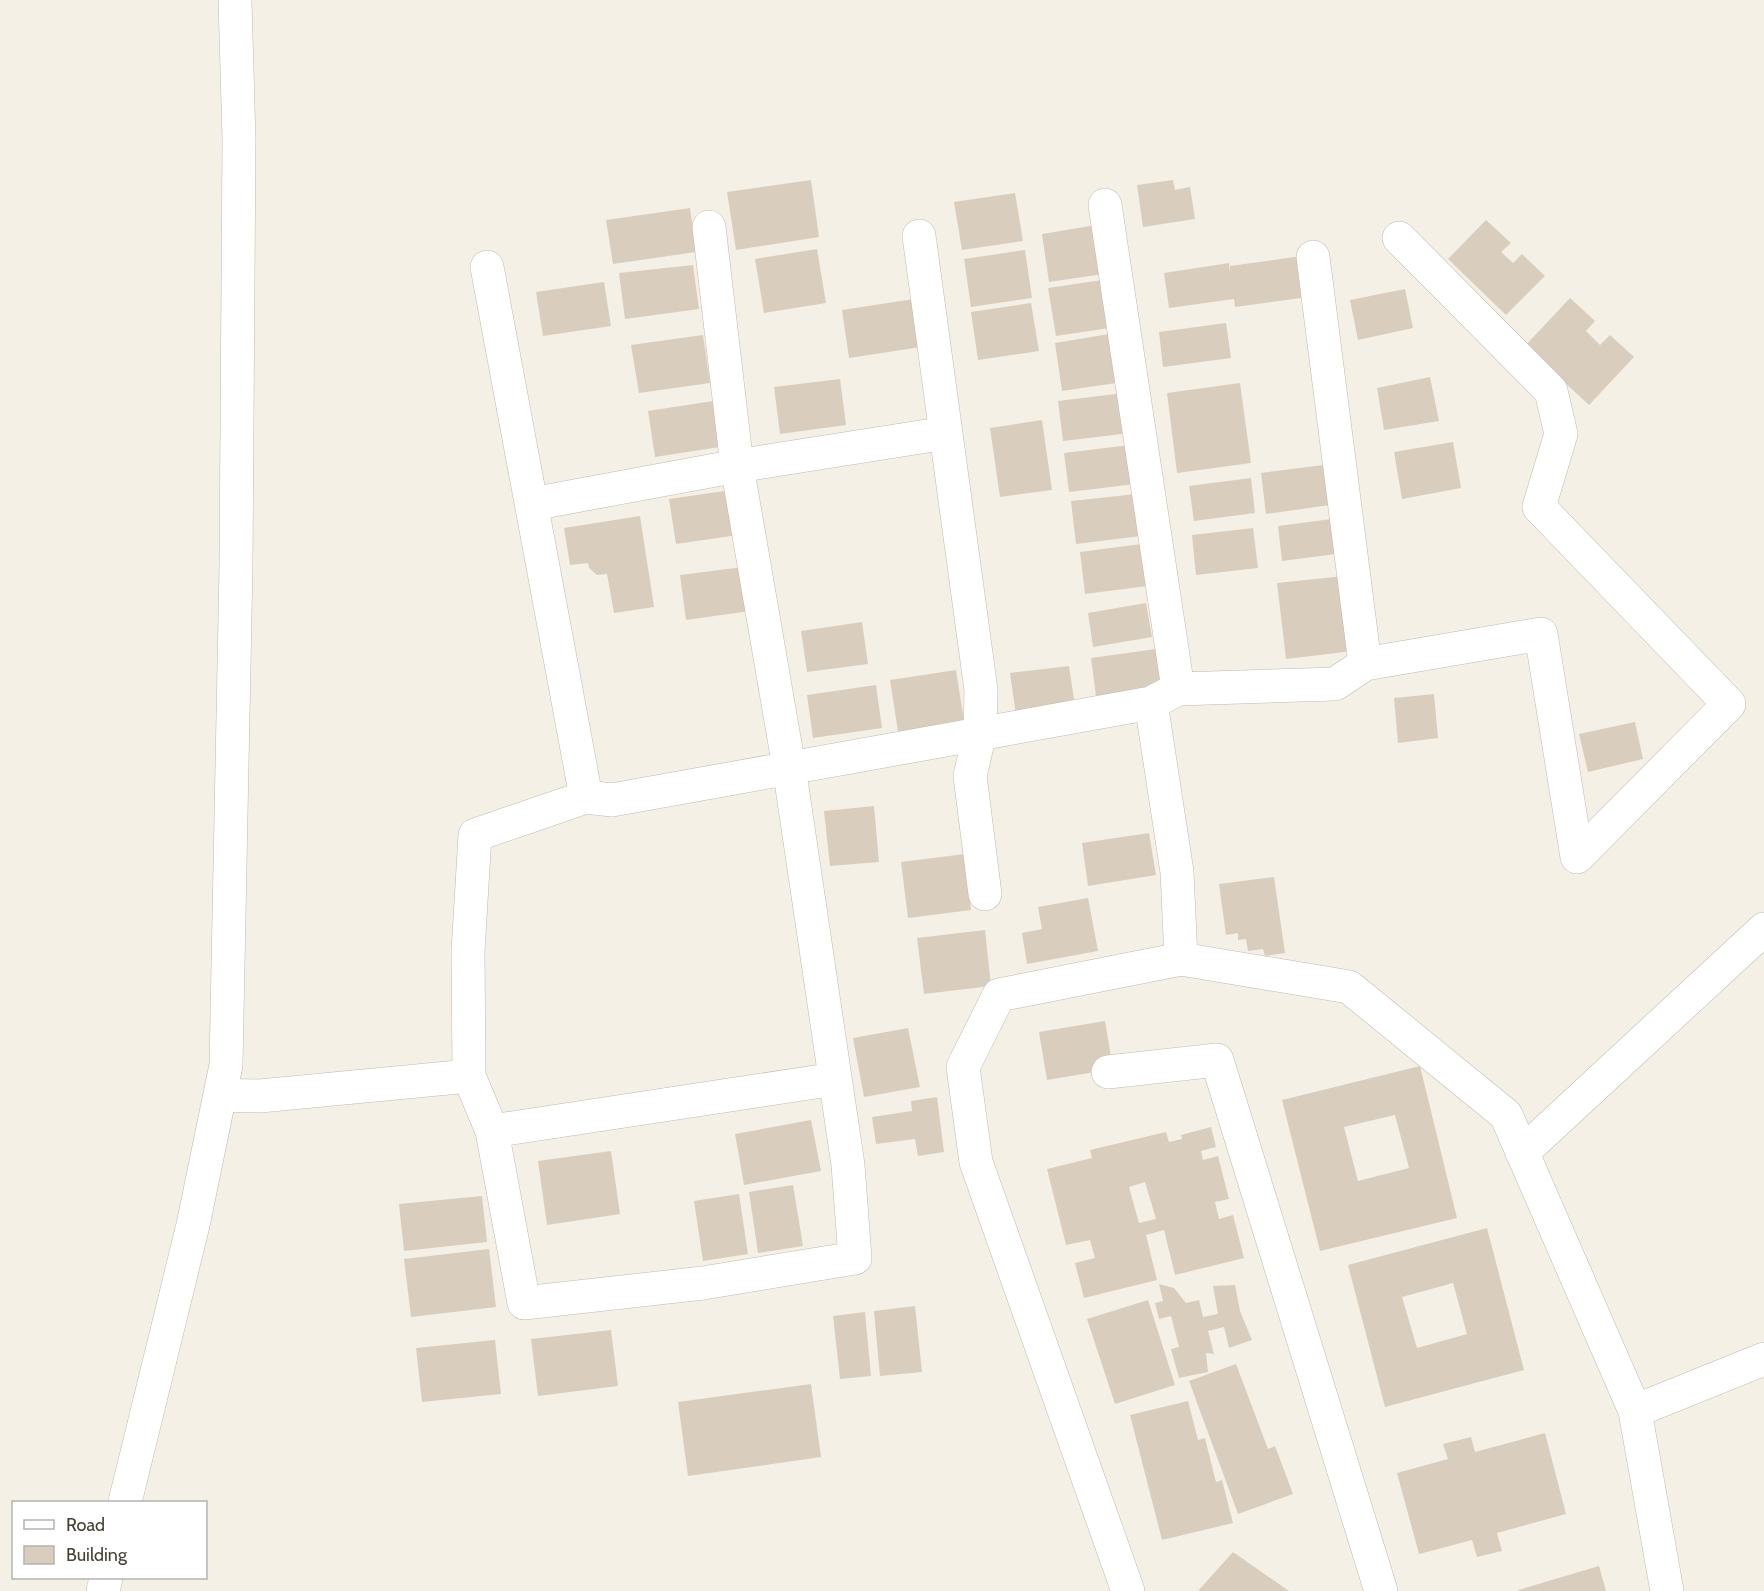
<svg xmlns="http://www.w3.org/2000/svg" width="1764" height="1591" font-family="Cabin,sans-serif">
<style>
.building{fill:#d9cebe;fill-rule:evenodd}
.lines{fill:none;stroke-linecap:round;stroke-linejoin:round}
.minor-casing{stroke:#c3baab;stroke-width:34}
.minor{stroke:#fff;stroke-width:33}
</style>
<rect width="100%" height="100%" fill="#f4f0e6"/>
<!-- building -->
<path class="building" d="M 811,180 L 819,237 L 736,250 L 727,192 Z
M 1173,180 L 1175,190 L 1190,187 L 1195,219 L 1143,227 L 1137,185 Z
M 1015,193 L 1023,241 L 962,250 L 954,202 Z
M 690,208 L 696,252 L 613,264 L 606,220 Z
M 1486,220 L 1511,243 L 1501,252 L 1513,263 L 1522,254 L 1545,276 L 1506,315 L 1448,259 Z
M 1102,224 L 1110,273 L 1049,282 L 1042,234 Z
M 817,249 L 826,303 L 764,313 L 755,259 Z
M 1025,250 L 1032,298 L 971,307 L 964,259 Z
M 1302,256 L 1308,297 L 1235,307 L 1234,299 L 1169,308 L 1164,273 L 1229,263 L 1230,274 L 1230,266 Z
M 693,265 L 699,309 L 625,319 L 619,273 Z
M 1109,279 L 1116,327 L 1056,336 L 1048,288 Z
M 604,282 L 611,326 L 543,336 L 536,292 Z
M 1405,289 L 1413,328 L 1358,340 L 1350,300 Z
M 1570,298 L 1595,321 L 1586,331 L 1600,345 L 1610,335 L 1634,357 L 1589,405 L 1525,346 Z
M 914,299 L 921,347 L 849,358 L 842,310 Z
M 1031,303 L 1039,351 L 978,360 L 971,312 Z
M 1226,323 L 1231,358 L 1163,367 L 1159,332 Z
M 1115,333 L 1123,382 L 1062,391 L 1055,343 Z
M 703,335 L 710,383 L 639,393 L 631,345 Z
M 1430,377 L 1439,421 L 1384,430 L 1377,388 Z
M 840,379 L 846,425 L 780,434 L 774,387 Z
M 1240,383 L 1251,463 L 1177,473 L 1167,393 Z
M 1124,393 L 1130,433 L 1063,441 L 1058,401 Z
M 713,401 L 720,447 L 655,457 L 648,411 Z
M 1042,420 L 1052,490 L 1000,497 L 990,428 Z
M 1453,442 L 1461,488 L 1402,499 L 1394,452 Z
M 1130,445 L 1135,484 L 1069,492 L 1064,453 Z
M 1331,464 L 1337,504 L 1266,514 L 1261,473 Z
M 1251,478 L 1255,513 L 1194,521 L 1189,486 Z
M 738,489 L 745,534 L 676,544 L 669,499 Z
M 1136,494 L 1141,536 L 1076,544 L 1071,501 Z
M 640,516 L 654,607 L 614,613 L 607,574 L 597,575 L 589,568 L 588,563 L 570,565 L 564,528 Z
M 1339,518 L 1344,553 L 1282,561 L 1278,526 Z
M 1253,528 L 1258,568 L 1196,575 L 1192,535 Z
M 1141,544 L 1147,586 L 1085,594 L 1080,552 Z
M 751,566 L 757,610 L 686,620 L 680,575 Z
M 1344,576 L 1353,651 L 1286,659 L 1277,583 Z
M 1146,603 L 1152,637 L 1093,647 L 1088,613 Z
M 862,622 L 868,664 L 807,672 L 801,631 Z
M 1156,649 L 1161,687 L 1096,696 L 1091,658 Z
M 1069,666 L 1075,706 L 1016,715 L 1010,673 Z
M 956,670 L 965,727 L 899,738 L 890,680 Z
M 876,685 L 882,728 L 813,738 L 807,695 Z
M 1434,694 L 1438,738 L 1398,743 L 1394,698 Z
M 1635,722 L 1643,759 L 1588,772 L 1579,734 Z
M 874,806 L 879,862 L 830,866 L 824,811 Z
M 1149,833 L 1156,875 L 1088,886 L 1082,843 Z
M 965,854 L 971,910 L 908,918 L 901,862 Z
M 1274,877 L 1285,953 L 1265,956 L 1263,949 L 1248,951 L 1246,939 L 1238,940 L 1238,933 L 1226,935 L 1219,884 Z
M 1088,898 L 1098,951 L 1027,964 L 1022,933 L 1042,929 L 1038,907 Z
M 985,930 L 991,986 L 924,994 L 917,938 Z
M 1105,1021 L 1113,1069 L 1047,1080 L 1039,1032 Z
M 908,1028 L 920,1087 L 864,1097 L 853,1038 Z
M 1420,1066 L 1457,1218 L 1320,1251 L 1282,1100 ZM 1395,1115 L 1409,1168 L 1358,1181 L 1344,1127 Z
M 937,1097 L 944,1152 L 918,1156 L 915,1139 L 876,1144 L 872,1117 L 912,1111 L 911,1101 Z
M 811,1120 L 821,1171 L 744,1185 L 735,1134 Z
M 1211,1127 L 1216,1147 L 1201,1151 L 1203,1160 L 1218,1156 L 1229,1199 L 1215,1202 L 1219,1219 L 1233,1215 L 1244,1258 L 1175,1275 L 1164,1230 L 1146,1235 L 1157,1280 L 1084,1298 L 1075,1263 L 1095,1258 L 1090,1240 L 1066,1245 L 1047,1169 L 1092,1158 L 1090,1150 L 1166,1132 L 1169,1142 L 1182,1139 L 1181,1135 ZM 1145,1182 L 1156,1219 L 1139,1223 L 1129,1187 Z
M 611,1151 L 620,1214 L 547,1225 L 538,1161 Z
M 793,1185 L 803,1246 L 758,1253 L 749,1192 Z
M 739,1194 L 748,1254 L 703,1261 L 694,1201 Z
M 482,1196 L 487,1242 L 404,1251 L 399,1204 Z
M 1487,1228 L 1524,1370 L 1385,1407 L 1348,1265 ZM 1453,1283 L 1467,1334 L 1417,1348 L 1402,1297 Z
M 489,1249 L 496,1307 L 411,1317 L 404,1259 Z
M 1159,1284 L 1174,1288 L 1186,1303 L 1199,1300 L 1203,1317 L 1218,1314 L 1213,1286 L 1235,1285 L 1240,1311 L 1252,1340 L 1229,1348 L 1224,1327 L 1208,1331 L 1214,1354 L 1206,1353 L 1208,1372 L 1179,1378 L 1171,1349 L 1179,1347 L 1171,1316 L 1159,1319 L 1155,1303 L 1163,1301 Z
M 1148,1300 L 1175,1385 L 1115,1404 L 1087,1319 Z
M 915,1306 L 922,1372 L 880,1376 L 874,1311 Z
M 865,1312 L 871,1376 L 840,1379 L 833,1316 Z
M 611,1330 L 618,1386 L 538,1396 L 531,1339 Z
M 495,1340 L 501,1394 L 422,1402 L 416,1348 Z
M 1236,1364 L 1268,1449 L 1275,1446 L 1293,1494 L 1238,1514 L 1189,1381 Z
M 811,1384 L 821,1457 L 688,1476 L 678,1402 Z
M 1188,1401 L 1198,1440 L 1205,1438 L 1216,1482 L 1222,1480 L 1233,1523 L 1162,1540 L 1130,1415 Z
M 1545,1433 L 1566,1514 L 1497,1533 L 1502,1551 L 1477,1557 L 1472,1540 L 1419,1554 L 1397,1473 L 1448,1459 L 1443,1444 L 1471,1437 L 1475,1452 Z
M 1233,1552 L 1289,1591 L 1198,1591 Z
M 1599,1566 L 1606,1591 L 1518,1591 L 1518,1590 Z"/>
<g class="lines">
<defs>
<path id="minor" d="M 1105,205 L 1178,689
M 919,236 L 981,690 L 980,733 L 970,776 L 985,894
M 487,267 L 586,797 L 612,800 L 1151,703 L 1178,689 L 1335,684 L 1365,664 L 1313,257
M 532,504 L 737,466 L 946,433
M 1365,664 L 1541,634 L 1577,857 L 1729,704 L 1539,507 L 1561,434 L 1551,391 L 1399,238
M 1151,703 L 1177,872 L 1181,959
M 586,797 L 475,835 L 468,951 L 469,1076 L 492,1131 L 524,1303 L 703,1283 L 855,1258 L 848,1165 L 789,767 L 737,466 L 709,227
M 1108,1072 L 1217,1060 L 1381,1591
M 220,1095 L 260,1096 L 469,1076
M 492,1131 L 835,1079
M 1522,1153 L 1764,929
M 1635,1411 L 1764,1359
M 125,1502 L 193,1225 L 226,1065 L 236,566 L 239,140 L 235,0
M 103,1591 L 106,1578
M 1128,1591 L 976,1162 L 963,1067 L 999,995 L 1181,959 L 1349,987 L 1506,1115 L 1635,1411 L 1667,1591"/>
</defs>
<!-- minor casing -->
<use href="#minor" class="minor-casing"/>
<!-- minor -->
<use href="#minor" class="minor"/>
</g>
<!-- legend -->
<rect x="12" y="1501" width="195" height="78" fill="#ffffff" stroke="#b5b3ae" stroke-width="1.5"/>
<rect x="24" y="1520" width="30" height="9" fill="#ffffff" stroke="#b5b3ae" stroke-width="1.5"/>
<text x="66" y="1531" font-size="18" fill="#474035">Road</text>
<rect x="24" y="1546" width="30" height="18" fill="#d9cebe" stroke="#b5b3ae" stroke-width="1.5"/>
<text x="66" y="1561" font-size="18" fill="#474035">Building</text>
</svg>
